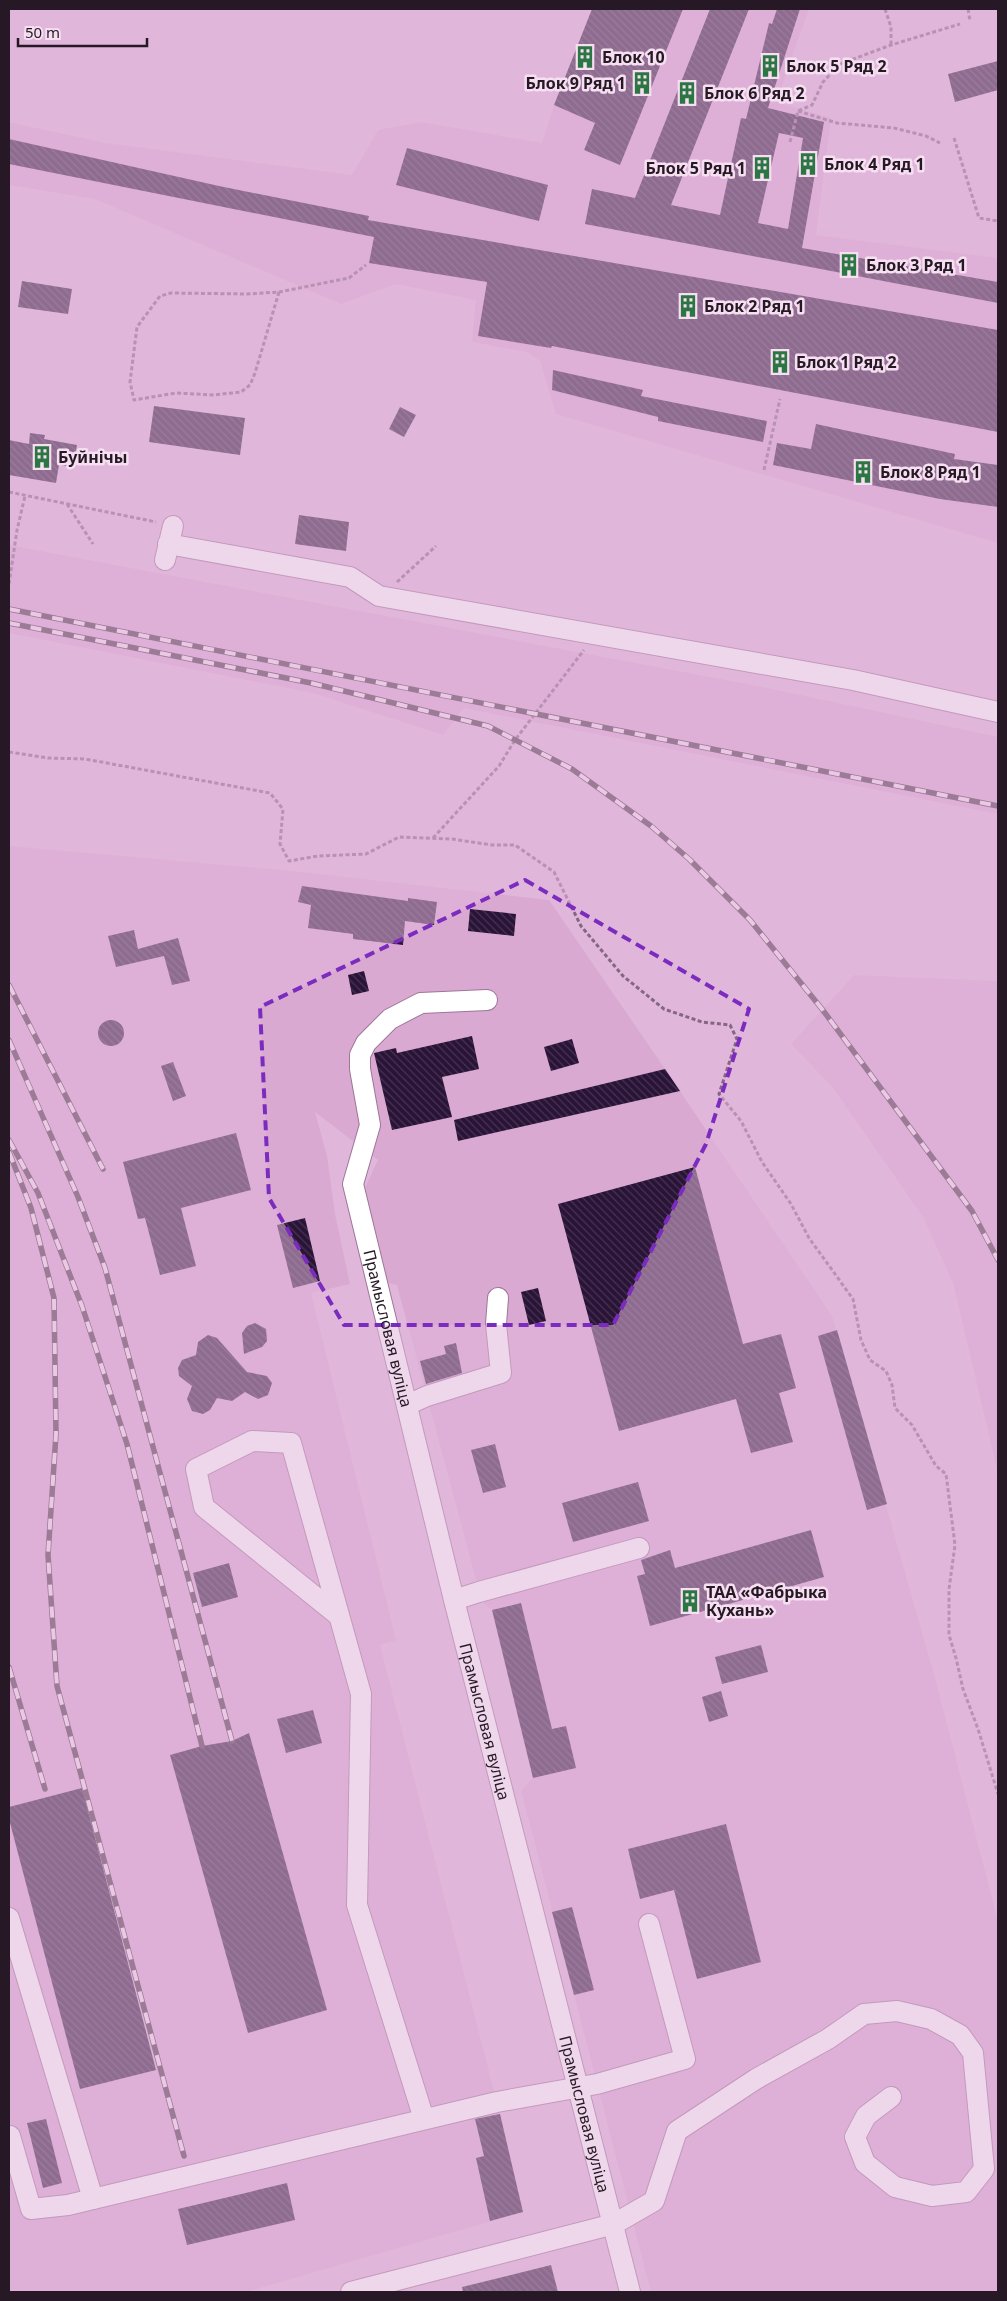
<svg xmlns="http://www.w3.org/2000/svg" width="1007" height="2301" font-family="'Noto Sans',sans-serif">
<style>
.built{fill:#d9a9d2}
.building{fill:url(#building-back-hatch);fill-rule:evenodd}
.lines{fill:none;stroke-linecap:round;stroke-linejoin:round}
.minor-casing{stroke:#9d7698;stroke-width:22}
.path{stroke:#846780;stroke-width:3;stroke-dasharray:4 2.5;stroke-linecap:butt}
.minor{stroke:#fff;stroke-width:20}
.rail-casing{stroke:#463344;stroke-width:5.5}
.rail{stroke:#f5dff1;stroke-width:4;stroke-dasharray:11;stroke-linecap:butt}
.marked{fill:none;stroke:#7b2cbf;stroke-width:4;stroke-dasharray:10 6;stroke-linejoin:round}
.labels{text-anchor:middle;stroke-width:5;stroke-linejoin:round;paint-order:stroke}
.poi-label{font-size:16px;font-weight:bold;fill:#271825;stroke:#f5dff1;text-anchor:start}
.street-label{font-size:16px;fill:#271825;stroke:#f5dff1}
</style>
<defs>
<pattern id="building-back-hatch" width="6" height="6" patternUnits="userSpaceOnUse" patternTransform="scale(1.25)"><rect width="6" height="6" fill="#291337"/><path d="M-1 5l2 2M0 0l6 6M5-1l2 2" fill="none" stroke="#473452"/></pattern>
</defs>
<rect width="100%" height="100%" fill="#e1b6db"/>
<!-- built -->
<path class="built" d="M 592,9 L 809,9 L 776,102 L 831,118 L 816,235 L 998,258 L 998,543 L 556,414 L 540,361 L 527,352 L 472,342 L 476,300 L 396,284 L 341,304 L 95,199 L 9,185 L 9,122 L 106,143 L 352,175 L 378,130 L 422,122 L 542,143 L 554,105 Z
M 9,545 L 763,687 L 998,737 L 998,814 L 464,708 L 443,735 L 313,693 L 9,633 Z
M 9,846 L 283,870 L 549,900 L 665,1069 L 832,1316 L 934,1674 L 998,1921 L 998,2292 L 651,2292 L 521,1790 L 533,1778 L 492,1610 L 482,1602 L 397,1285 L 388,1283 L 364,1190 L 378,1160 L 315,1112 L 327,1156 L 335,1214 L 350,1284 L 311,1293 L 396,1640 L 380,1645 L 499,2111 L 523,2212 L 246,2292 L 9,2292 Z
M 854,975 L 998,981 L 998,1473 L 953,1283 L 923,1217 L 833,1088 L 791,1044 Z"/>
<!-- building -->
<path class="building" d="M 592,9 L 683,9 L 620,165 L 584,150 L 595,123 L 554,105 Z
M 710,9 L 749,9 L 671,205 L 720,215 L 741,118 L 746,119 L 769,23 L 772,24 L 777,9 L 800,9 L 768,108 L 824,122 L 802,248 L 998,282 L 998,303 L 585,224 L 592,189 L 635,198 ZM 779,133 L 803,138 L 788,229 L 758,223 Z
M 998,61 L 998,90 L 955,102 L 948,74 Z
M 9,139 L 219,186 L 369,216 L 368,220 L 998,330 L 998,432 L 552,346 L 551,348 L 478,336 L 487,282 L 369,263 L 374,237 L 9,164 Z
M 407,148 L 548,185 L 539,221 L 396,185 Z
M 22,281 L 72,289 L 68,314 L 18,307 Z
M 553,370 L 643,390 L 641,396 L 767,421 L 763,442 L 658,421 L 658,417 L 552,390 Z
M 154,406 L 245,418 L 240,455 L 149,442 Z
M 400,407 L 416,415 L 404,437 L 389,429 Z
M 816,424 L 955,454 L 954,459 L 998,465 L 998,507 L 940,499 L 773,465 L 777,443 L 811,449 Z
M 30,433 L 45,435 L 44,439 L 77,445 L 73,467 L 59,465 L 56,483 L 9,475 L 9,440 L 29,444 Z
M 299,515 L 349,522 L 346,551 L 295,544 Z
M 302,886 L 408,901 L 408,898 L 437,902 L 434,925 L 405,921 L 403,945 L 353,939 L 353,934 L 308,928 L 311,905 L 298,902 Z
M 470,909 L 516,914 L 514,936 L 468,931 Z
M 134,930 L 138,949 L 178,938 L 190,981 L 172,985 L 164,956 L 116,967 L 108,936 Z
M 364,971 L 369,991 L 352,995 L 348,975 Z
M98 1033a13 13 0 1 1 26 0a13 13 0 1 1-26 0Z
M 472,1036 L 479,1069 L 442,1077 L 452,1117 L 392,1130 L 374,1053 L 396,1048 L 397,1053 Z
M 572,1039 L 579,1063 L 551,1071 L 544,1047 Z
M 173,1062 L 186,1096 L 173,1101 L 161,1066 Z
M 665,1069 L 680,1091 L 458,1141 L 454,1120 Z
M 236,1133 L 251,1190 L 181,1208 L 196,1266 L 160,1275 L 145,1218 L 138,1219 L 123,1162 Z
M 695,1167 L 743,1344 L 781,1334 L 796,1388 L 779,1393 L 793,1442 L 751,1453 L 736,1399 L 619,1431 L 558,1204 Z
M 305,1218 L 320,1281 L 293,1288 L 277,1225 Z
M 538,1288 L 546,1321 L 529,1325 L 521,1292 Z
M 255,1323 L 266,1329 L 267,1341 L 262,1347 L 244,1354 L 242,1333 L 247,1326 Z
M 837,1330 L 887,1504 L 867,1510 L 818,1336 Z
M 208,1335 L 217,1338 L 247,1372 L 267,1376 L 272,1383 L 268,1395 L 258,1399 L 245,1392 L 232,1401 L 217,1398 L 210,1410 L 203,1414 L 192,1411 L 187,1399 L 192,1386 L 179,1376 L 178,1368 L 182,1360 L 196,1355 L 198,1342 Z
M 456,1343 L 462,1373 L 426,1384 L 420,1361 L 446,1354 L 444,1346 Z
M 495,1444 L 506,1487 L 483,1493 L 471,1450 Z
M 638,1482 L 649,1521 L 573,1542 L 562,1503 Z
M 811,1530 L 824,1577 L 650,1626 L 637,1576 L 645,1574 L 641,1560 L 670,1550 L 675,1568 Z
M 229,1563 L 238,1597 L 202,1607 L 193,1573 Z
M 521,1603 L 552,1729 L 566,1726 L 576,1768 L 533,1778 L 492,1610 Z
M 761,1645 L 768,1672 L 722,1684 L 715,1657 Z
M 721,1691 L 728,1716 L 709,1722 L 702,1697 Z
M 313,1710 L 322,1743 L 286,1753 L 277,1719 Z
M 249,1733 L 327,2010 L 248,2033 L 170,1755 L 202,1746 L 232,1741 Z
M 82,1788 L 156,2070 L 80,2089 L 9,1819 L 9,1807 Z
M 726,1824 L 761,1962 L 697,1979 L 674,1890 L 640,1899 L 628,1849 Z
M 572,1907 L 594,1990 L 574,1995 L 552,1912 Z
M 500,2114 L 523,2212 L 490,2221 L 476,2158 L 484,2156 L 475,2119 Z
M 46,2119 L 62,2183 L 43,2188 L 27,2123 Z
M 287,2183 L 295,2220 L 187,2245 L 178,2209 Z
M 551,2265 L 558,2292 L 463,2292 L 462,2287 Z"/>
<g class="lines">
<defs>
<g id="minor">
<path d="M 168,544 L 350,577 L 379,596 L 853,680 L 998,712"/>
<path d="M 165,560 L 173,526"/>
<path id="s1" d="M 487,1000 L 421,1003 L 390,1019 L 366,1043 L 360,1055 L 360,1069 L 370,1125 L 353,1184 L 454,1600 L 630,2292"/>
<path d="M 407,1405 L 427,1396 L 501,1373 L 496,1324 L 498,1298"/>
<path d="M 454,1600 L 479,1592 L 639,1548"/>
<path d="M 339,1616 L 204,1507 L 196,1469 L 252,1441 L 291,1443 L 361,1694 L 357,1905 L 424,2119"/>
<path d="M 9,1918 L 93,2199"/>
<path d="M 10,2136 L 31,2209 L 68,2205 L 497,2102 L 597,2084 L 685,2059 L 649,1924"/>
<path d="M 351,2292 L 614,2224 L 654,2201 L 677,2131 L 756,2079 L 828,2039 L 864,2014 L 897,2011 L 931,2019 L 960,2035 L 973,2053 L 984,2169 L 966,2192 L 932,2196 L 895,2187 L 865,2163 L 855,2137 L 866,2116 L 891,2097"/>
</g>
</defs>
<!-- minor casing -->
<use href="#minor" class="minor-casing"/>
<!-- path -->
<path class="path" d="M 885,9 L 891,27 L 891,45
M 968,9 L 970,21
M 798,111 L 837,123 L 894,128 L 926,136 L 940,143
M 954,138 L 979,218 L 998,221
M 790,142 L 798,111 L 812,105 L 823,82 L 840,64 L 891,45 L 960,24
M 279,292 L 255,373 L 250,385 L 241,392 L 214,395 L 176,393 L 134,400 L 130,382 L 137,327 L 160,296 L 171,293 L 247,294 L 279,292 L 349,278 L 366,265
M 764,470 L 780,399
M 9,492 L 156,522
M 67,504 L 93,544
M 397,582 L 436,546
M 9,584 L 17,530 L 25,496
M 9,752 L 48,758 L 85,759 L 270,793 L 283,809 L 280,844 L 289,861 L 318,856 L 366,854 L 399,837 L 452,839 L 492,845 L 515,845 L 554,872 L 581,926 L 623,976 L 664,1009 L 702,1022 L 730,1025 L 737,1039 L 719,1094 L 741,1121 L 762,1162 L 791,1204 L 809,1238 L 853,1299 L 861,1340 L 870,1360 L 886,1371 L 892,1385 L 895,1408 L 912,1425 L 936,1466 L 946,1474 L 955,1545 L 949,1589 L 949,1635 L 956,1658 L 963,1689 L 978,1729 L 998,1794
M 433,838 L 499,766 L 515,740 L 584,650"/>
<!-- minor -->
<use href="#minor" class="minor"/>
<defs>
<path id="rail" d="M 9,609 L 998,806
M 9,623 L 311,683 L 488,726 L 572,769 L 651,826 L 689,859 L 750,920 L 822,1009 L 972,1211 L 998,1260
M 9,985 L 103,1169
M 9,1040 L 78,1197 L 105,1268 L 232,1741
M 9,1140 L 38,1193 L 82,1306 L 127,1444 L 202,1746
M 9,1152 L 31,1208 L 54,1298 L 56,1434 L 48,1555 L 57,1686 L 184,2156
M 9,1667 L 45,1789"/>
</defs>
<!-- rail casing -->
<use href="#rail" class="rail-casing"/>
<!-- rail -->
<use href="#rail" class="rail"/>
</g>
<!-- marked area -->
<path d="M0 0H1007V2301H0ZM 525,880 L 749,1009 L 706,1144 L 613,1325 L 344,1325 L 269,1198 L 260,1007 Z" fill="#e1b6db" fill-opacity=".55" fill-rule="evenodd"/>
<path class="marked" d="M 525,880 L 749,1009 L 706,1144 L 613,1325 L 344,1325 L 269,1198 L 260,1007 Z"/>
<!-- icons -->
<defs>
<symbol id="building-bare" viewBox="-9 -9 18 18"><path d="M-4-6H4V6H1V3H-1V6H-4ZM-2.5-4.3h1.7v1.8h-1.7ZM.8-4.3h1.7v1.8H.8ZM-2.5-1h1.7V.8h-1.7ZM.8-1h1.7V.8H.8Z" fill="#2c7644" stroke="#f5dff1" stroke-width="2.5" paint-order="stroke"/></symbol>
</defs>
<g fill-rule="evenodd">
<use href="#building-bare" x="569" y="41" width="32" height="32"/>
<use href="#building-bare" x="754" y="50" width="32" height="32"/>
<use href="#building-bare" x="626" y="67" width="32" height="32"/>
<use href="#building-bare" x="671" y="77" width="32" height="32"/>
<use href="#building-bare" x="792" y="148" width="32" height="32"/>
<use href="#building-bare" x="746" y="152" width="32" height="32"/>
<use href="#building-bare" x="833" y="249" width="32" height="32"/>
<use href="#building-bare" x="672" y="290" width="32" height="32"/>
<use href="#building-bare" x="764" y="346" width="32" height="32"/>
<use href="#building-bare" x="26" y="441" width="32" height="32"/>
<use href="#building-bare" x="847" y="456" width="32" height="32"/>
<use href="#building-bare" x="674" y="1585" width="32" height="32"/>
</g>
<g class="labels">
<!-- poi labels -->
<g class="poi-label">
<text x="602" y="63">Блок 10</text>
<text x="786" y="72">Блок 5 Ряд 2</text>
<text x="626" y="89" text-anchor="end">Блок 9 Ряд 1</text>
<text x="704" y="99">Блок 6 Ряд 2</text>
<text x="824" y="170">Блок 4 Ряд 1</text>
<text x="746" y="174" text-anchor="end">Блок 5 Ряд 1</text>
<text x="866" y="271">Блок 3 Ряд 1</text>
<text x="704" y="312">Блок 2 Ряд 1</text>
<text x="796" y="368">Блок 1 Ряд 2</text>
<text x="58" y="463">Буйнічы</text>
<text x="880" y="478">Блок 8 Ряд 1</text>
<text x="706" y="1598">ТАА «Фабрыка<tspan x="706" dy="18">Кухань»</tspan></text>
</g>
<!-- street labels -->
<g class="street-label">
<text dy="6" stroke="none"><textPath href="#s1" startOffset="429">Прамысловая вуліца</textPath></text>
<text dy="6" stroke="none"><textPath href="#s1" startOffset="834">Прамысловая вуліца</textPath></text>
<text dy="6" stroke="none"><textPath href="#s1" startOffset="1239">Прамысловая вуліца</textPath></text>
</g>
</g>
<!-- border -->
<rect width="1007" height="2301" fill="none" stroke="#271825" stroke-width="20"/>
<!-- scale -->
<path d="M18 38v8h129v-8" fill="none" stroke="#271825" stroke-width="2.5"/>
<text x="25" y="38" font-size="15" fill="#271825" stroke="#f5dff1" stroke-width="4" paint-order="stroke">50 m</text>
</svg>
